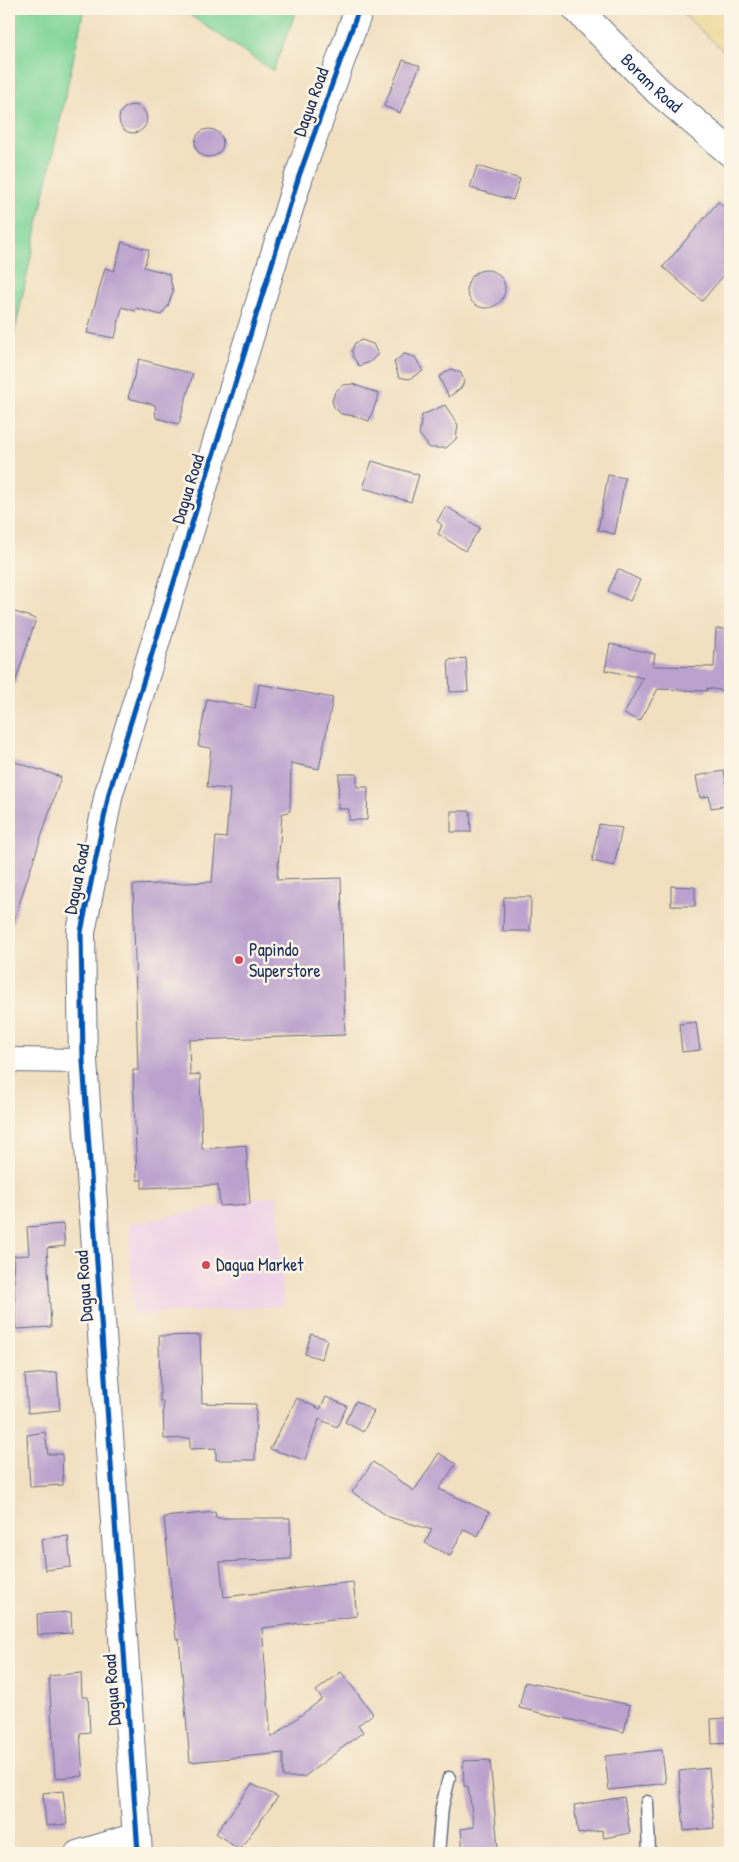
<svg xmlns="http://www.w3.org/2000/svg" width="739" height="1862" font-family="'Patrick Hand',sans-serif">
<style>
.built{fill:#efd0e7}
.green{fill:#7fd59a;stroke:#4d827c}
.sand{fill:#eeda9e;stroke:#84847e}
.building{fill:#bba2ce}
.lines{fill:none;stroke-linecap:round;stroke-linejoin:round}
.service-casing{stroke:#666d80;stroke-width:15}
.minor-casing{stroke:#666d80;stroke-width:26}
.tertiary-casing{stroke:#666d80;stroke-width:30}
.service{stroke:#fff;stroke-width:12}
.minor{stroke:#fff;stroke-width:24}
.tertiary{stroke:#fff;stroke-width:28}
.cycleway-casing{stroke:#fcf5e5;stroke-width:8}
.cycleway{stroke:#0057b8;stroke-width:5}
.poi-dot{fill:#d1495b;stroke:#fcf5e5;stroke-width:2}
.labels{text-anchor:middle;stroke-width:5;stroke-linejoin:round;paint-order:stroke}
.street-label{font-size:18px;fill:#1b2f5e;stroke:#fcf5e5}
.poi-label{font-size:18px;fill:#1b2f5e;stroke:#fcf5e5;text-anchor:start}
</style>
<rect width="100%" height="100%" fill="#fcf5e5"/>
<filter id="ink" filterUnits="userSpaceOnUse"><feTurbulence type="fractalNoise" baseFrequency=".02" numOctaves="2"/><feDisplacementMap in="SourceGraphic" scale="10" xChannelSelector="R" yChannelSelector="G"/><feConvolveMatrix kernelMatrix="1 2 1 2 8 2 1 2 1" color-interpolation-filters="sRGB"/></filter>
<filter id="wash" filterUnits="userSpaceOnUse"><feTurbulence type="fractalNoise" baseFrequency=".0096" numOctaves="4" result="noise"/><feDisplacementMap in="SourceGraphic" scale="20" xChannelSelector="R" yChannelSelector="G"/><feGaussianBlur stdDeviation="1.12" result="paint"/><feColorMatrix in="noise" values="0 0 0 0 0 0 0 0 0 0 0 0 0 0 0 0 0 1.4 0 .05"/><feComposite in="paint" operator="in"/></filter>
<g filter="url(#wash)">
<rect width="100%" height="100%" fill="#f1dfbf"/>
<!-- built -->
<path class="built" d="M 278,1195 L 284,1306 L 132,1315 L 129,1224 Z"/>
<!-- green -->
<path class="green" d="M 9,9 L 84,9 L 9,359 Z
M 181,9 L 297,9 L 273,71 Z"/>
<!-- sand -->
<path class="sand" d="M 678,9 L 730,9 L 730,57 Z"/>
<g id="blocks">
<!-- building -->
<path class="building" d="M 403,60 L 420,66 L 400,113 L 384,106 Z
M119 119a14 14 0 1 1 28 0a14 14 0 1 1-28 0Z
M195 143a14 14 0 1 1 28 0a14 14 0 1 1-28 0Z
M 477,166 L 520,179 L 513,200 L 470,188 Z
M 718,202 L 730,212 L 730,268 L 702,301 L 663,267 Z
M 122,242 L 149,250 L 144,267 L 169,274 L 173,291 L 168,306 L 161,315 L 136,308 L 135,311 L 122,307 L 115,338 L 87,333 L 105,268 L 114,271 Z
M467 289a19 19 0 1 1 38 0a19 19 0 1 1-38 0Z
M 362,340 L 373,344 L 378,354 L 370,362 L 359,366 L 353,357 L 352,350 L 355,343 Z
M 404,354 L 415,357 L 423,371 L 409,379 L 399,377 L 394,362 Z
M 139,359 L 193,374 L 179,424 L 156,418 L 155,405 L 128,398 Z
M 451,369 L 461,373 L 464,382 L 461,388 L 449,397 L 439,377 Z
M 353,384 L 379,394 L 369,421 L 355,416 L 341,414 L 334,407 L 332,401 L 335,392 L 343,385 Z
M 445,405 L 458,425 L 456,439 L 446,448 L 430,448 L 419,434 L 422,415 Z
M 372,461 L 419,475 L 411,502 L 363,488 Z
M 608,475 L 625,478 L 615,534 L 598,530 Z
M 446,506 L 480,528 L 465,551 L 438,534 L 442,525 L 437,521 Z
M 618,569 L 640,580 L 630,601 L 608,591 Z
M 9,610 L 36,619 L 12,692 L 9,691 Z
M 716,629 L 730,629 L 730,692 L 707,688 L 707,691 L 658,689 L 640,721 L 624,714 L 643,678 L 605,670 L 610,644 L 655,654 L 653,666 L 714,667 Z
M 466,658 L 468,691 L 450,692 L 448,660 Z
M 259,684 L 333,698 L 319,769 L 291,763 L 290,811 L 282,814 L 277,880 L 341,878 L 345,1035 L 189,1040 L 190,1076 L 200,1074 L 202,1149 L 246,1145 L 250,1204 L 220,1206 L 218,1185 L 142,1188 L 142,1180 L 137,1180 L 133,1070 L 138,1070 L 133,885 L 212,882 L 216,837 L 226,838 L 230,789 L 207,787 L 211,748 L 198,746 L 207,699 L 255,708 Z
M 9,760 L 61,777 L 12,925 L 9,925 Z
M 724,771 L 730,805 L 711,808 L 709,796 L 700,798 L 696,776 Z
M 339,774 L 357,774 L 357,787 L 368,787 L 367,820 L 349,820 L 349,809 L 338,809 Z
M 451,811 L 470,811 L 471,832 L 451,832 Z
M 599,824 L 622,828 L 614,866 L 592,861 Z
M 671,886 L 695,887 L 695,906 L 671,906 Z
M 504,897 L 531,897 L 530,931 L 503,931 Z
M 696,1022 L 700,1050 L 682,1052 L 679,1024 Z
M 63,1224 L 65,1246 L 47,1248 L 51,1327 L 16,1329 L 13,1256 L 29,1255 L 27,1227 Z
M 311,1334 L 327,1339 L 322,1359 L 305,1354 Z
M 200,1335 L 202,1403 L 256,1404 L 255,1460 L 216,1460 L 216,1448 L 190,1449 L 190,1438 L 164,1439 L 163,1401 L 160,1401 L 159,1336 Z
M 57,1372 L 60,1410 L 28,1413 L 25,1375 Z
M 326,1397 L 347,1406 L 337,1427 L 319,1419 L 305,1460 L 270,1449 L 297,1398 L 320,1409 Z
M 356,1401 L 374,1411 L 363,1432 L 345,1422 Z
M 45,1432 L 48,1454 L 62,1454 L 63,1485 L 30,1487 L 27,1435 Z
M 439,1453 L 456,1464 L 439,1489 L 489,1512 L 478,1536 L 464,1529 L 450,1556 L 425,1543 L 432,1530 L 389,1517 L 352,1492 L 373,1462 L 414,1491 Z
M 215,1512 L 216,1518 L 290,1518 L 291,1559 L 220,1562 L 224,1597 L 353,1582 L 357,1616 L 262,1628 L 271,1738 L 322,1699 L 316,1691 L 341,1672 L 373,1714 L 358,1725 L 363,1732 L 304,1777 L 283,1777 L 283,1753 L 190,1762 L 179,1639 L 176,1639 L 164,1517 Z
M 68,1536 L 71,1567 L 45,1570 L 41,1539 Z
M 71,1612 L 72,1633 L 38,1635 L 37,1614 Z
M 81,1673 L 82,1697 L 88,1697 L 90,1732 L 80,1733 L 83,1776 L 55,1778 L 49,1676 Z
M 525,1682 L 630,1705 L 624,1732 L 519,1708 Z
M 730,1718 L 730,1743 L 712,1744 L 711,1719 Z
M 662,1750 L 666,1783 L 609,1790 L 605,1756 Z
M 490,1760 L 498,1848 L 463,1853 L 461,1829 L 474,1827 L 468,1786 L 464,1786 L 463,1761 Z
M 709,1768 L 714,1828 L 684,1831 L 679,1771 Z
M 252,1784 L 278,1797 L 239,1850 L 216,1833 Z
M 63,1791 L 67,1824 L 46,1826 L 43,1793 Z
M 624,1797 L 630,1833 L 604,1838 L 602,1830 L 578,1834 L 574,1805 Z"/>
</g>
</g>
<g filter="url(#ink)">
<use href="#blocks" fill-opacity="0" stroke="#666d80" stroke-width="1"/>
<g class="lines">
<defs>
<path id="service" d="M 647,1802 L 649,1853
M 438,1853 L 442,1807 L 449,1778"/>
<path id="minor" d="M 9,1060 L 83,1061
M 77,1853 L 136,1835"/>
<g id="tertiary">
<path id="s1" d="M 577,9 L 658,91 L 730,152"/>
<path d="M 138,1853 L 83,1061 L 81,932 L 109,793 L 299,176 L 359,9"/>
</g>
</defs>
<!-- service casing -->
<use href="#service" class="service-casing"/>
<!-- minor casing -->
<use href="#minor" class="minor-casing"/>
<!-- tertiary casing -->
<use href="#tertiary" class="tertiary-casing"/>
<!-- service -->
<use href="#service" class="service"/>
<!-- minor -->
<use href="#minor" class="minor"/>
<!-- tertiary -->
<use href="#tertiary" class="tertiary"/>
<defs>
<path id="cycleway" d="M 138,1853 L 83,1061 L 81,932 L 109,793 L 299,176 L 359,9"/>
</defs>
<!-- cycleway casing -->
<use href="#cycleway" class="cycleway-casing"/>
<!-- cycleway -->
<use href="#cycleway" class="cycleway"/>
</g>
</g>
<!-- markers -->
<g class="poi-dot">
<circle cx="239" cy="960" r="5"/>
<circle cx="206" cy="1265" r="5"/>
</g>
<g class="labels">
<!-- street labels -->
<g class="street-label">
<text dy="6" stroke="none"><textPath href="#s1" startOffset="105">Boram Road</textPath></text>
<text transform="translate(311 102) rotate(-70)" y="6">Dagua Road</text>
<text transform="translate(188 489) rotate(-73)" y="6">Dagua Road</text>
<text transform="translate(77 879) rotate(-79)" y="6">Dagua Road</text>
<text transform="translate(84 1286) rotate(-94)" y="6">Dagua Road</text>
<text transform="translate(112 1690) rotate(-94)" y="6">Dagua Road</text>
</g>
<!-- poi labels -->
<g class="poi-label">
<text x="249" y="956">Papindo<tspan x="249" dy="21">Superstore</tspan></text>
<text x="216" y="1271">Dagua Market</text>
</g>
</g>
<!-- margin -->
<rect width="739" height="1862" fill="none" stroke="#fcf5e5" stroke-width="30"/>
</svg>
